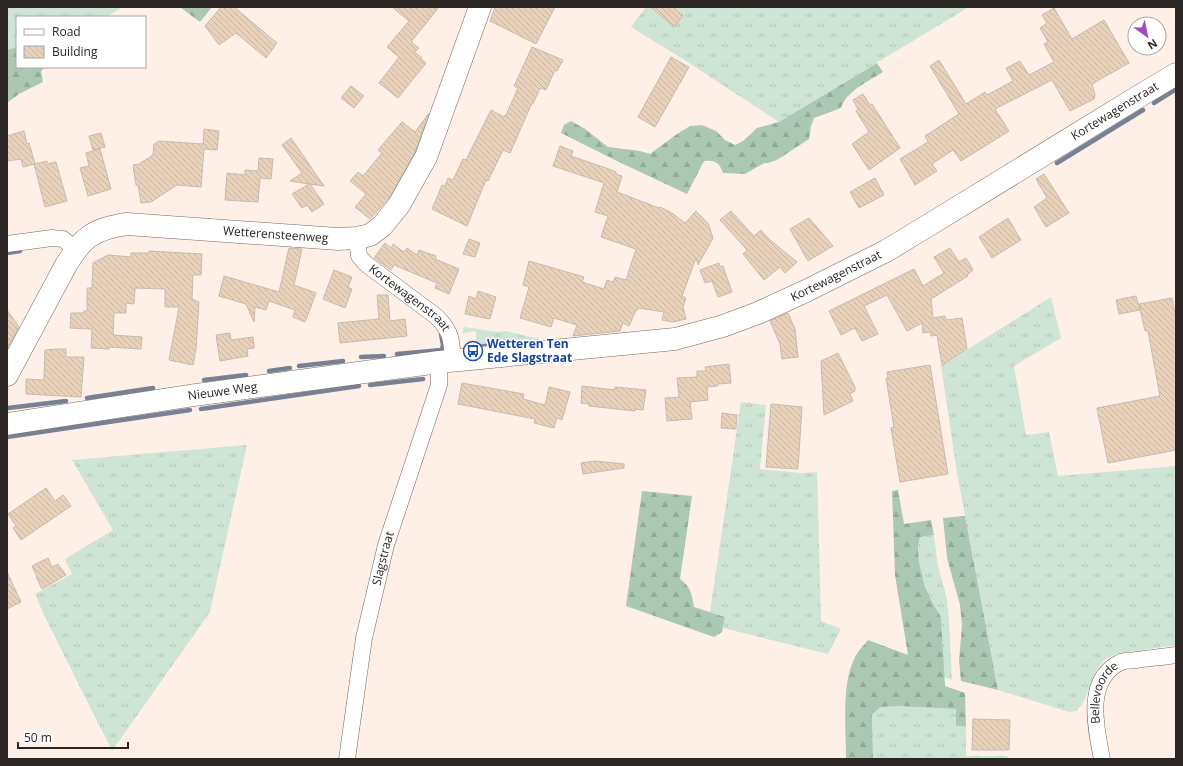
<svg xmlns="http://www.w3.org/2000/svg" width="1183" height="766" font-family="'Open Sans',sans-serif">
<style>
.grass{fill:url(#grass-tufts)}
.forest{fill:url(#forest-firs)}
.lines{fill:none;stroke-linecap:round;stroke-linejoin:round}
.stream{stroke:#788193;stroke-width:4.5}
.building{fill:url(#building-back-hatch);stroke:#c5bbaf}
.street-casing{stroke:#776963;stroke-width:17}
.secondary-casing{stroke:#776963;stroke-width:23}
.street{stroke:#fff;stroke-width:16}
.secondary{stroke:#fff;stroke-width:22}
.labels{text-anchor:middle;stroke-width:3;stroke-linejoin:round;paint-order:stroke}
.street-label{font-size:12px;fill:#2b2523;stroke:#fff}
.transit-label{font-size:12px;font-weight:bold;fill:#164399;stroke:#fff;text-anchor:start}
</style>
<defs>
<pattern id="grass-tufts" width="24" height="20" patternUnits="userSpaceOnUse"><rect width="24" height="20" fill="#cee5d6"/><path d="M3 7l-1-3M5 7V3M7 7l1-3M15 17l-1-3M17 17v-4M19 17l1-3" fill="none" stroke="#b1c4b7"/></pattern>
<pattern id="forest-firs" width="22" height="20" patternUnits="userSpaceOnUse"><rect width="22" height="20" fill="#aac8b4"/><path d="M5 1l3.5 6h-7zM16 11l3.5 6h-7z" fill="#92ac9a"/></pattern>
<pattern id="building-back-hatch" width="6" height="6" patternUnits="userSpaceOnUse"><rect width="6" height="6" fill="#e9d2b9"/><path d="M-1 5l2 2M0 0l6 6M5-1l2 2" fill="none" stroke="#c8b49f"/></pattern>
</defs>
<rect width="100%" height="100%" fill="#feefe7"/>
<!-- grass -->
<path class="grass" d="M 7,7 L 123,7 L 106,17 L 17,17 L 17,47 L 7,50 Z
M 646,7 L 736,7 L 737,9 L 740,7 L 969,7 L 779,122 L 686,61 L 631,27 Z
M 1051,297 L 1061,338 L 1014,366 L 1026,435 L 1049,432 L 1058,476 L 1176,466 L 1176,645 L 1116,654 L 1104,660 L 1097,669 L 1084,701 L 1077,711 L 1069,712 L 998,690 L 957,473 L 941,366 Z
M 465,327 L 498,332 L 506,331 L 547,341 L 464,351 L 465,345 L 477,344 L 476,331 L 463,333 L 463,329 Z
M 741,402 L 766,405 L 760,469 L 801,473 L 817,472 L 821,621 L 841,629 L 828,654 L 723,628 L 725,617 L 710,612 Z
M 247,445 L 210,612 L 112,751 L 44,615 L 35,594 L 72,574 L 65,559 L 113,530 L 72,460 Z
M 934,535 L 938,566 L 947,599 L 949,621 L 952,680 L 944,677 L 941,617 L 933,604 L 925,587 L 919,562 L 918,547 L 920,537 Z
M 897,706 L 957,709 L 956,726 L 966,726 L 966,756 L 1008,756 L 1008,759 L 873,759 L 872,713 L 881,707 Z"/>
<!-- forest -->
<path class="forest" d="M 180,7 L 212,7 L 200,22 Z
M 17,47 L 17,67 L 45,67 L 41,71 L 43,82 L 19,94 L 7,103 L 7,50 Z
M 877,63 L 883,72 C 869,81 846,91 841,108 L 814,118 L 811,126 L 809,139 L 777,160 L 768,163 L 764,163 L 745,174 L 723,173 C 719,162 715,160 704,161 L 687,194 L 619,162 L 561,133 L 564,125 L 571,121 L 585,129 L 608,147 L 640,151 L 650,154 L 677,134 L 690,126 L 702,125 L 716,131 L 725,140 L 735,145 L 743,141 L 757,128 L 779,122 Z
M 898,490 L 904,524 L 931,520 L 934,535 L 920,537 L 918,547 L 919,562 L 925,587 L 933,604 L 941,617 L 945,686 L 965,693 L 966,726 L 956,726 L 956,709 L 897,706 L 881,707 L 872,714 L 873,759 L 846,759 C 846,729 841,684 855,657 C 858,651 864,645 868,640 L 908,655 L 895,575 L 892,491 Z
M 642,491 L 692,496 L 680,579 C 691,587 692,595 694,607 L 725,617 L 722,632 L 714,637 L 626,606 Z
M 965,516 L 998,690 L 961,681 L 959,661 L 962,625 L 960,605 L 947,558 L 943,518 Z"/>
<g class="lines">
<!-- stream -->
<path class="stream" d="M 1154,103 L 1176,89
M 1057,163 L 1143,110
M 7,253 L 20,251
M 475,347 L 538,342
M 397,354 L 442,350 L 443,345 L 441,334
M 361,357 L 384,356
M 299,366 L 343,361
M 269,371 L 290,368
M 204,380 L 246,375
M 370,385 L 423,379
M 87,398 L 153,388
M 8,408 L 66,401
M 201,409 L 359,386
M 7,437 L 190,410"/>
</g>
<!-- building -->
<path class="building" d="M 221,7 L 234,7 L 277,43 L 266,58 L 236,33 L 219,45 L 205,26 Z
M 392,7 L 439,7 L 411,42 L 419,48 L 415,52 L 422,58 L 421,59 L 426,63 L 398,98 L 379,83 L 399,57 L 387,47 L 409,21 Z
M 495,7 L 555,7 L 536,44 L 490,21 Z
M 651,7 L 673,7 L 683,16 L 674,27 Z
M 1054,8 L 1072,39 L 1104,20 L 1129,63 L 1092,84 L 1095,95 L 1094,99 L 1070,111 L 1052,80 L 995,109 L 1009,131 L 961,161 L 953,150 L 932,164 L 937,171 L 915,185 L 900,159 L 928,142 L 925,136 L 959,114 L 930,66 L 939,60 L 966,104 L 985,92 L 987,95 L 1013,81 L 1006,68 L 1020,61 L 1029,75 L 1054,62 L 1044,44 L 1048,42 L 1040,28 L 1047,23 L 1042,15 Z
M 532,47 L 563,60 L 557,71 L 555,70 L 546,90 L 540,88 L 533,104 L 532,103 L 510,153 L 503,150 L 488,181 L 486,180 L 467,226 L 432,209 L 442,185 L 445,186 L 448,178 L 453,180 L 463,159 L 466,160 L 491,110 L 504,117 L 505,115 L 506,115 L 518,88 L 514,86 Z
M 671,57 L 689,67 L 655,127 L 638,117 Z
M 351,86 L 364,96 L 354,108 L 341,98 Z
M 863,94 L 870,105 L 872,104 L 900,148 L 869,170 L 852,144 L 869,132 L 856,111 L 858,109 L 853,100 Z
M 429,113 L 415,152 L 389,198 L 370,219 L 355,207 L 366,194 L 350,181 L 358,172 L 363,176 L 382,153 L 378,150 L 402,122 L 415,132 Z
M 204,129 L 219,131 L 217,150 L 204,149 L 201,187 L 177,185 L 151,202 L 141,203 L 138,185 L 136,185 L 133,165 L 139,164 L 153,155 L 154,144 L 159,141 L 203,144 Z
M 24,131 L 27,144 L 29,143 L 35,164 L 23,167 L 21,159 L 7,161 L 7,136 Z
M 101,133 L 105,147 L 93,150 L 89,136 Z
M 291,138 L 324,186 L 310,184 L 324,204 L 312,212 L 307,205 L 302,208 L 292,194 L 309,184 L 290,181 L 302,173 L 282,145 Z
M 560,146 L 573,151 L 571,156 L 609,169 L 616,172 L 616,174 L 622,176 L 617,192 L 659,208 L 660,207 L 672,213 L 685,223 L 696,211 L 708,223 L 713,238 L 698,265 L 696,258 L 682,296 L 686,298 L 683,307 L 686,319 L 672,322 L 662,320 L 664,312 L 638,308 L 638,310 L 636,310 L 629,326 L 623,323 L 620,331 L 573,336 L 577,325 L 554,318 L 551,327 L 520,318 L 529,287 L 523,285 L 529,261 L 584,277 L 582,282 L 604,289 L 607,280 L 613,282 L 615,277 L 626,280 L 636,249 L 601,237 L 608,216 L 595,212 L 604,183 L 553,166 Z
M 100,149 L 111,189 L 88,196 L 80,168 L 89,166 L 86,153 Z
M 259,158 L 273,159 L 271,179 L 260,178 L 258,202 L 225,200 L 227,173 L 245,175 L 245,170 L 258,171 Z
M 47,161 L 47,164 L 56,162 L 67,201 L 45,207 L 34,164 Z
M 1044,174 L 1069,213 L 1046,227 L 1034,207 L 1047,198 L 1036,179 Z
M 875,178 L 884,195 L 859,208 L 850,192 Z
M 731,211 L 754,236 L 761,230 L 769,239 L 797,262 L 785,273 L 780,267 L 764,280 L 743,254 L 747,250 L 720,220 Z
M 809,218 L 833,246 L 808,261 L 790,229 Z
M 1008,218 L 1021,240 L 992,258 L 979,237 Z
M 469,239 L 480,243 L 475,257 L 463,254 Z
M 385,243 L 391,248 L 393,244 L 404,252 L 407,248 L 417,255 L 419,250 L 436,256 L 435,259 L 459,269 L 449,294 L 435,288 L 437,283 L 394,265 L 391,270 L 374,258 Z
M 289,248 L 302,249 L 294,285 L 316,293 L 305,322 L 293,317 L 295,310 L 269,301 L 266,310 L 255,307 L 254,322 L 246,304 L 219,296 L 224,276 L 279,292 Z
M 950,248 L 959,262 L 966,258 L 973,270 L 967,275 L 968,276 L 931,299 L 933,318 L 945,316 L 946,320 L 962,318 L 967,349 L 942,365 L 937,335 L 931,336 L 930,332 L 923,333 L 922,323 L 907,331 L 887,295 L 864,306 L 878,334 L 862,341 L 855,328 L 841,335 L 829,311 L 914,269 L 923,286 L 944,273 L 934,257 Z
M 149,251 L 202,254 L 201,275 L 193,275 L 192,299 L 199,302 L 196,349 L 193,365 L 169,360 L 179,307 L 165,307 L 165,289 L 135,288 L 134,304 L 126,303 L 126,313 L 114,313 L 113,335 L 142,337 L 141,349 L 109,347 L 109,349 L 91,348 L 92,329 L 70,328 L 71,313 L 84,313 L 84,311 L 87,311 L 87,288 L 92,288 L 93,263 L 108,255 L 131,257 L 131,253 L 149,253 Z
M 719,263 L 720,267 L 723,266 L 732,292 L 718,297 L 712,281 L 705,283 L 700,270 Z
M 334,270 L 352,277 L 348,287 L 352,289 L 345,308 L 323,299 Z
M 478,291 L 496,297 L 490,319 L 465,314 L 469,296 L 476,299 Z
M 377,295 L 388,295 L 390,321 L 405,319 L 407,336 L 340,343 L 338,323 L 379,319 Z
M 1136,296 L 1140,310 L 1119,314 L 1116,300 Z
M 1172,298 L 1176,319 L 1176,450 L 1108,463 L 1097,408 L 1160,396 L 1148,331 L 1145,331 L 1139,304 Z
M 7,310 L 19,327 L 7,349 Z
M 788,313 L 795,329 L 798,357 L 782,359 L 780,344 L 770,321 Z
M 230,333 L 231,340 L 253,337 L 254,348 L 247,349 L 248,356 L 220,361 L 216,335 Z
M 57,349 L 66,349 L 66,357 L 84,357 L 81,397 L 26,394 L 26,379 L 44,380 L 45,350 Z
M 838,353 L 855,387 L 855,391 L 850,394 L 853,401 L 824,415 L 821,361 Z
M 729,364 L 731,383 L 718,384 L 718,386 L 707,387 L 708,400 L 690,402 L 692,419 L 667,421 L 665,398 L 679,397 L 677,378 L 697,377 L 697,371 L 706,371 L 705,367 Z
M 930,365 L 948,474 L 900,482 L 891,428 L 894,427 L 886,378 L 888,379 L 887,372 Z
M 462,383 L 524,394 L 523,399 L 545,405 L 549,387 L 570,392 L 562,420 L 557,418 L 554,428 L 534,423 L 535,419 L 458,404 Z
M 582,386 L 615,390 L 615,387 L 646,390 L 643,410 L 635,409 L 635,411 L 589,406 L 589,404 L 581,403 Z
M 771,404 L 802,407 L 798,469 L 766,467 Z
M 722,413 L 737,415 L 736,429 L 721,428 Z
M 596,461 L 624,464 L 624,468 L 583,474 L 581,463 Z
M 46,488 L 55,501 L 63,495 L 71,506 L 21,540 L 13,528 L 16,526 L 8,514 Z
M 48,558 L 52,567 L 58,564 L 66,575 L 42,589 L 36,577 L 37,577 L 32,566 Z
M 7,572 L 21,602 L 7,609 Z
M 973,719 L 1010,720 L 1009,750 L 972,750 Z"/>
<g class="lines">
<defs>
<g id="street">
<path id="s1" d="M 357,238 L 359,256 L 366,264 L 437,317 C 453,334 451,340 453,362"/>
<path d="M 7,244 L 52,238 L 63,239 L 76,249"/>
<path id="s2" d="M 347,759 L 364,638 L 386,545 L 439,385 L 439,362"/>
<path id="s3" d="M 1102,759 C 1096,728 1084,679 1121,662 C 1126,660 1132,661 1136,660 C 1150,658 1163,657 1176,655"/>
</g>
<g id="secondary">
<path id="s4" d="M 7,375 L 66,265 C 83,237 93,229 127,224 L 338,239 L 357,238 L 370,235 L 382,226 L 399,205 L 426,157 L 480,7"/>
<path id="s5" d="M 7,424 L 195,395 L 439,362 L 675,339 L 723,326 L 758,313 L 806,291 L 886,251 L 924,228 L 1141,95 L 1176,74"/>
</g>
</defs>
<!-- street casing -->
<use href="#street" class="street-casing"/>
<!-- secondary casing -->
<use href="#secondary" class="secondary-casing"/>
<!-- street -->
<use href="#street" class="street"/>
<!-- secondary -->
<use href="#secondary" class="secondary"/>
</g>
<!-- icons -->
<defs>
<symbol id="bus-ring" viewBox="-11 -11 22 22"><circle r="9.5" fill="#fff" stroke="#1a4fb4" stroke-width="1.5"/><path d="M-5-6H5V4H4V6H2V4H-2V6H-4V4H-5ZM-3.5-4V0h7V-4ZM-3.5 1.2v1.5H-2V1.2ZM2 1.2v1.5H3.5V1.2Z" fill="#1a4fb4"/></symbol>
</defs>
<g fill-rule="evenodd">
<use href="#bus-ring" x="462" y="340" width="22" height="22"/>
</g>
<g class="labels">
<!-- street labels -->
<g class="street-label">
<text dy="4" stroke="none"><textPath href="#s5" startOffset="1171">Kortewagenstraat</textPath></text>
<text dy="4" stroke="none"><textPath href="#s4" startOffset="351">Wetterensteenweg</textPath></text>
<text dy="4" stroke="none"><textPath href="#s5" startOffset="847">Kortewagenstraat</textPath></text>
<text dy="4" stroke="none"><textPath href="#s1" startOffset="84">Kortewagenstraat</textPath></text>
<text dy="4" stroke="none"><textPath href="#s5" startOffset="218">Nieuwe Weg</textPath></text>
<text dy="4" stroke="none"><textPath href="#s2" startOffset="204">Slagstraat</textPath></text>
<text dy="4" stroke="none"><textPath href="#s3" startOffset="69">Bellevoorde</textPath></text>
</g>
<!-- transit labels -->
<g class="transit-label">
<text x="487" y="348">Wetteren Ten<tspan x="487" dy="14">Ede Slagstraat</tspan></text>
</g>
</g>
<!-- border -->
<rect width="1183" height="766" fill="none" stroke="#2b2523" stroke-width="16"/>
<!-- legend -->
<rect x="16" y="16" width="130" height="52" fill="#ffffff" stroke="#aaa8a7"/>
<rect x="24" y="29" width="20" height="6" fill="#ffffff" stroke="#aaa8a7"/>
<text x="52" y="36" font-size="12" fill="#2b2523">Road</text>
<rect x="24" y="46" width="20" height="12" fill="url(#building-back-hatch)" stroke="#aaa8a7"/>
<text x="52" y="56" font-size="12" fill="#2b2523">Building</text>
<!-- north arrow -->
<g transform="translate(1147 36) rotate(147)"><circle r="19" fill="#ffffff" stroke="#aaa8a7"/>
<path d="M0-3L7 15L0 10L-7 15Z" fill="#a44cb8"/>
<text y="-6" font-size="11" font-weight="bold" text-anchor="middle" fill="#2b2523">N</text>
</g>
<!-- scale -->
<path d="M18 742v6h110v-6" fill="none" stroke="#2b2523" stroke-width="2"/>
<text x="24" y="742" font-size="12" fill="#2b2523" stroke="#ffffff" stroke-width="3" paint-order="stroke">50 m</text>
</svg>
